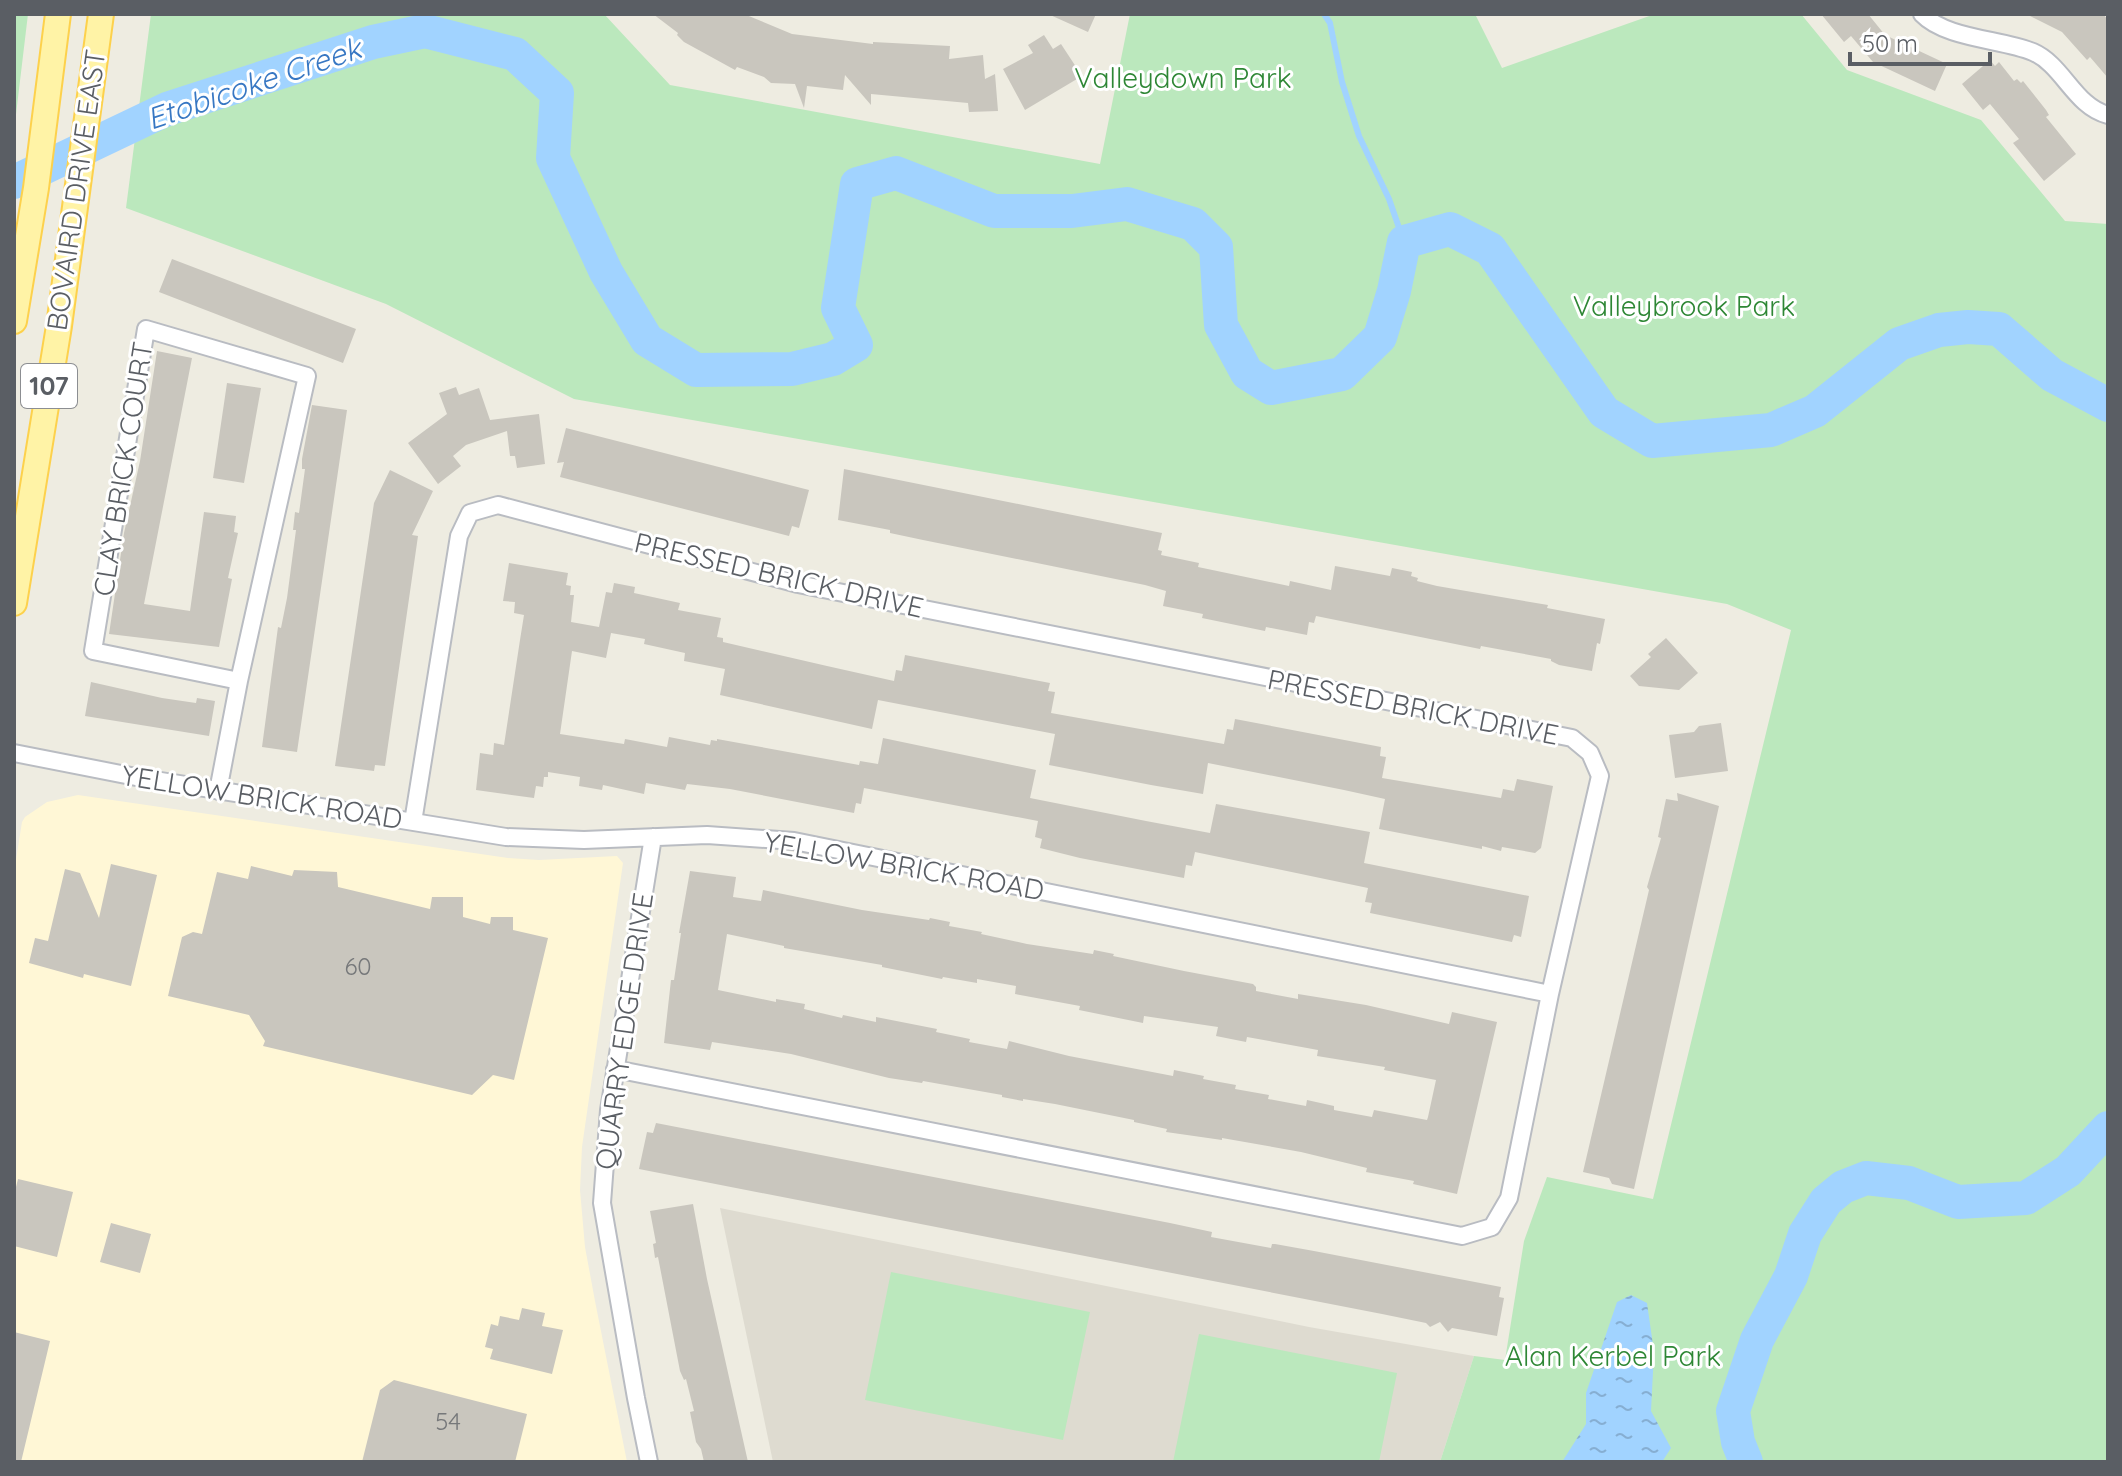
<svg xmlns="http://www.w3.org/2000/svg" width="2122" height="1476" font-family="Quicksand,sans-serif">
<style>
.commercial{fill:#fff7d6}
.education{fill:#dedbd0}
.green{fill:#bbe8bd}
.water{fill:url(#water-ripples)}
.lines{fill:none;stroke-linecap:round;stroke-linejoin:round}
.stream{stroke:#a1d3ff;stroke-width:6}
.river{stroke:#a1d3ff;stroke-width:34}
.building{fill:#c9c6be;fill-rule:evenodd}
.street-casing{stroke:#b9bcc2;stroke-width:20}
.primary-casing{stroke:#fdd14c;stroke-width:28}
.street{stroke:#fff;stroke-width:16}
.primary{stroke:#fff3a6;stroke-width:24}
.labels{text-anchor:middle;stroke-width:6;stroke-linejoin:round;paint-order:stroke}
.number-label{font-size:24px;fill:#76787a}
.shield{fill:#fff;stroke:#8c8e92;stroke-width:2}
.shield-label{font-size:26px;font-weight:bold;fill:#5a5e64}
.park-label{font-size:28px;fill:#2e8735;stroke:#fff}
.street-label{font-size:28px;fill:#5a5e64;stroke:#fff}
.water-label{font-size:30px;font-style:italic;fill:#3777c3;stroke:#fff}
</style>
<defs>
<pattern id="water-ripples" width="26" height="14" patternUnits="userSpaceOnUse" patternTransform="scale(2)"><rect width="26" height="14" fill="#a1d3ff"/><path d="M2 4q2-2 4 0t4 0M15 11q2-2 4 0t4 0" fill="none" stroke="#86aed2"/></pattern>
</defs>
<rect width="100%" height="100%" fill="#eeece1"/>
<!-- commercial -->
<path class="commercial" d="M 78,795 L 508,858 L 539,860 L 617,856 L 623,863 L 582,1147 L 580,1190 L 585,1247 L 595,1301 L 627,1462 L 14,1462 L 14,872 L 22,822 L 25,817 L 47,802 Z"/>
<!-- education -->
<path class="education" d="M 720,1208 L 1309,1327 L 1474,1356 L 1440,1462 L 773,1462 Z"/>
<!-- green -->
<path class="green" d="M 14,14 L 28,14 L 14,131 Z
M 151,14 L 604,14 L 670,85 L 1100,164 L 1130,14 L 1475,14 L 1502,68 L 1655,14 L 1801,14 L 1847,70 L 1981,120 L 2065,221 L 2108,224 L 2108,1462 L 1440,1462 L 1474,1356 L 1505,1360 L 1524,1241 L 1547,1177 L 1653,1199 L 1791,630 L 1727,604 L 574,399 L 386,304 L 126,208 Z
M 891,1272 L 1090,1312 L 1063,1440 L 865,1400 Z
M 1199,1334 L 1397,1373 L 1379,1462 L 1173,1462 Z"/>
<!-- water -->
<path class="water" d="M 1631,1295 L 1647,1303 L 1654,1352 L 1651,1411 L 1671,1448 L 1662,1462 L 1562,1462 L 1586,1424 L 1586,1393 L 1617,1302 Z"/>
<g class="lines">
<!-- stream -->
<path class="stream" d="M 1324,14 L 1330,23 L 1342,82 L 1359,136 L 1389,199 L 1404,242"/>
<!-- river -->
<path class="river" d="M 14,182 L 167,109 L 373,42 L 425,31 L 515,54 L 557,93 L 553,158 L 606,272 L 647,340 L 696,370 L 792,369 L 833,359 L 856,345 L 838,308 L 857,184 L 896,173 L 994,211 L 1072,211 L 1127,204 L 1193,224 L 1216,247 L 1221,325 L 1247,373 L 1271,388 L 1342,374 L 1380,337 L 1394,291 L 1404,242 L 1450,229 L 1490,249 L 1604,412 L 1652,441 L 1771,430 L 1815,411 L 1899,344 L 1939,330 L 1968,327 L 1999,329 L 2052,375 L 2108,405
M 1746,1462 L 1738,1442 L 1733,1411 L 1757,1340 L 1791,1276 L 1805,1234 L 1826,1201 L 1843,1187 L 1866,1178 L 1909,1183 L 1958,1202 L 2026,1198 L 2068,1171 L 2108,1128"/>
</g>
<!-- building -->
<path class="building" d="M 653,14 L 744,14 L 792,34 L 873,44 L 873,42 L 950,46 L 949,59 L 983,55 L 985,79 L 995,74 L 998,111 L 969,112 L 968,103 L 871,94 L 871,105 L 845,75 L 843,90 L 807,86 L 804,108 L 795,84 L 771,83 L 764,77 L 737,67 L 735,70 L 684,42 L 677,35 L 678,33 Z
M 1048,14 L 1096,14 L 1088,32 Z
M 1821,14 L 1868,14 L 1885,35 L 1947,64 L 1935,91 L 1873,62 L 1851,36 L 1844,42 Z
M 2026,14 L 2103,14 L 2108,20 L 2108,78 L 2090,57 L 2087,60 L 2062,32 Z
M 1044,35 L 1053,49 L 1061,44 L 1082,76 L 1025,110 L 1003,69 L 1033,53 L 1028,45 Z
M 1990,60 L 1995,66 L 1999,62 L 2014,81 L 2017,79 L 2021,83 L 2023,81 L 2046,110 L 2049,115 L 2046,117 L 2076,154 L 2044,181 L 2013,143 L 2019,139 L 1990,104 L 1983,110 L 1962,84 Z
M 172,259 L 356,329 L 343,363 L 159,292 Z
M 157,351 L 192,358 L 144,604 L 190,611 L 204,512 L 236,516 L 234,532 L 238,533 L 228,578 L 232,579 L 219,647 L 109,634 L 124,533 L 140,461 Z
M 227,383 L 261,388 L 244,483 L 213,478 Z
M 456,387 L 459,395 L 479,388 L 490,420 L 539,414 L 545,464 L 517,468 L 515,456 L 510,456 L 507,431 L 466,445 L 453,456 L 461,466 L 438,484 L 408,443 L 447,414 L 439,393 Z
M 312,405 L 347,410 L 297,752 L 262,747 L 278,627 L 281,628 L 287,598 L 296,530 L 293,530 L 295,512 L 299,513 L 305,469 L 302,469 L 302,459 Z
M 566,428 L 809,490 L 799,528 L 792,526 L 789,536 L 560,477 L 564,462 L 557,463 Z
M 844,469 L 1162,533 L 1158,550 L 1162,551 L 1161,555 L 1199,563 L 1198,567 L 1289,586 L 1290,581 L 1331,590 L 1335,566 L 1390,576 L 1392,568 L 1412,572 L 1411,576 L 1418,578 L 1417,581 L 1437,586 L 1548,605 L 1547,608 L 1605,619 L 1600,644 L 1597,643 L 1592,671 L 1559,665 L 1551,661 L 1551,659 L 1481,646 L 1480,649 L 1316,616 L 1314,623 L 1309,622 L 1307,635 L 1266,627 L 1265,631 L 1202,618 L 1203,614 L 1163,606 L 1166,591 L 1145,585 L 923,540 L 890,533 L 890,530 L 838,520 Z
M 390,470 L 433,491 L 412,535 L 418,536 L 385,766 L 375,765 L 374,771 L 335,766 L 374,503 Z
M 509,563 L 568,573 L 566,585 L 571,586 L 570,595 L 574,595 L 571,622 L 599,627 L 606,592 L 612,593 L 614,583 L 635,587 L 634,593 L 680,603 L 678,610 L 721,618 L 717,637 L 723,638 L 723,642 L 827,666 L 894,681 L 896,670 L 902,671 L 905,655 L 1050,683 L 1048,691 L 1055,692 L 1051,713 L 1224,744 L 1227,729 L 1233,730 L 1235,719 L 1381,747 L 1380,756 L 1386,757 L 1382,778 L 1501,798 L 1503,789 L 1514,791 L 1517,779 L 1553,786 L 1541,848 L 1535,853 L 1502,847 L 1501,851 L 1482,846 L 1482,849 L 1379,829 L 1385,799 L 1344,790 L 1208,763 L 1203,794 L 1151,785 L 1049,765 L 1055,734 L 878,700 L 872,729 L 720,695 L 725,669 L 684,661 L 685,653 L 644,644 L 645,639 L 611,633 L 606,658 L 572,651 L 560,734 L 624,744 L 625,739 L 667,747 L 669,737 L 710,745 L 711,740 L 717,741 L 717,739 L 859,765 L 860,761 L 878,764 L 883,738 L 1036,770 L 1030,798 L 1146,821 L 1210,833 L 1216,804 L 1370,832 L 1364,863 L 1529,896 L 1521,937 L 1514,935 L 1512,942 L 1370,913 L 1372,903 L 1365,902 L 1368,888 L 1195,852 L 1192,866 L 1186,865 L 1184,878 L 1080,858 L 1040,848 L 1042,839 L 1035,837 L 1038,821 L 864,788 L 861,804 L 856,803 L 854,813 L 730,789 L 687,784 L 685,790 L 646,783 L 644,794 L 603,785 L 602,790 L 579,786 L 580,777 L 548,772 L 548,777 L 544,777 L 543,787 L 536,786 L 534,798 L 476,790 L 480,753 L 493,755 L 494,743 L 504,745 L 520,640 L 524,615 L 514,613 L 515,602 L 503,601 Z
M 1666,638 L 1698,673 L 1679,690 L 1639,686 L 1630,676 L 1651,657 L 1648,654 Z
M 91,682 L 162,698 L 196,703 L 197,698 L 215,701 L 209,736 L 85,716 Z
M 1721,723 L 1728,771 L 1675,778 L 1669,735 L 1694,732 L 1699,726 Z
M 1677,793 L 1719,806 L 1634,1189 L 1612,1184 L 1609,1178 L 1583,1172 L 1649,890 L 1647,887 L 1661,838 L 1658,837 L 1666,799 L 1678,801 Z
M 111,864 L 157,875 L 131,986 L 84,974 L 83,978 L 29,963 L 35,938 L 48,941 L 65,869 L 80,873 L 99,918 Z
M 251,866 L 292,876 L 294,870 L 337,872 L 338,887 L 430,909 L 432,897 L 463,897 L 463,917 L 490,924 L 491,917 L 513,917 L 513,930 L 548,938 L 514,1080 L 493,1075 L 472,1095 L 263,1046 L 265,1041 L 249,1015 L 168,996 L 182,937 L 193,932 L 202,934 L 217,872 L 248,879 Z
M 690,871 L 736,877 L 733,897 L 761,901 L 763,890 L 862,910 L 929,920 L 930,918 L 950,922 L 949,926 L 982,932 L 981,934 L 1027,944 L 1093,954 L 1094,950 L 1114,954 L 1113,956 L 1184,971 L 1253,984 L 1256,987 L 1256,991 L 1298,999 L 1298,994 L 1366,1005 L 1449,1024 L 1452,1012 L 1497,1022 L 1457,1194 L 1413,1184 L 1414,1181 L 1366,1172 L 1367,1168 L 1301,1152 L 1222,1138 L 1222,1140 L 1166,1132 L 1167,1129 L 1134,1122 L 1134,1120 L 1055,1104 L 1023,1099 L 1023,1101 L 1002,1097 L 1002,1095 L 923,1081 L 922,1083 L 889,1078 L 791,1054 L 712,1042 L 710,1050 L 664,1043 L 671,980 L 674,980 L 681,933 L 679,933 ZM 727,934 L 784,946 L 784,948 L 882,965 L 882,967 L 942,979 L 943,977 L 977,983 L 977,979 L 1016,986 L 1015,994 L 1080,1006 L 1079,1010 L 1143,1023 L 1144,1016 L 1218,1027 L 1216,1036 L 1246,1042 L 1247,1037 L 1318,1050 L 1317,1056 L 1385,1067 L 1384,1070 L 1436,1080 L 1428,1117 L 1427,1120 L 1374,1110 L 1372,1117 L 1334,1110 L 1334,1106 L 1307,1100 L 1306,1106 L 1268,1099 L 1269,1095 L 1235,1089 L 1236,1085 L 1203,1079 L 1204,1076 L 1174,1070 L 1173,1076 L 1069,1056 L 1009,1041 L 1007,1049 L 969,1042 L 970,1039 L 936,1032 L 937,1029 L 876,1017 L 876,1022 L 843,1015 L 842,1018 L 804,1009 L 805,1004 L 776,999 L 776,1002 L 718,990 Z
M 656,1123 L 1170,1223 L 1212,1232 L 1211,1237 L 1271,1248 L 1272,1244 L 1275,1244 L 1314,1251 L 1501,1287 L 1499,1297 L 1504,1298 L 1497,1336 L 1452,1328 L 1448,1332 L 1440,1322 L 1430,1327 L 1426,1323 L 1382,1314 L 639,1169 L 647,1132 L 653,1133 Z
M 18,1179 L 73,1192 L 57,1257 L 14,1246 L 14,1195 Z
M 693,1204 L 707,1279 L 748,1462 L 704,1462 L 701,1449 L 696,1442 L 690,1412 L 694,1411 L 686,1379 L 684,1380 L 680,1371 L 658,1257 L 655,1258 L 653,1244 L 656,1243 L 650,1211 Z
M 111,1223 L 151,1234 L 140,1273 L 100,1262 Z
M 522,1308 L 545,1313 L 542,1326 L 563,1330 L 552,1374 L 490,1359 L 493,1349 L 485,1347 L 491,1324 L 498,1326 L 500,1316 L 519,1320 Z
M 14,1332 L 50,1341 L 21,1462 L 14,1462 Z
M 394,1380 L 527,1414 L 515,1462 L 362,1462 L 380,1390 Z"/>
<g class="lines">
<defs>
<path id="street" d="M 1922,14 C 1946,39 2002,39 2033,52 C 2063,65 2075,107 2108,115
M 14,753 L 136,777 L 506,837 L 584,840 L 707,835 L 794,841 L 1550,994
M 218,791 L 239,681 L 307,376 L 146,329 L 93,651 L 239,681
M 413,822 L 459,536 L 470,513 L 498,505 L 798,584 L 1572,738 L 1590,753 L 1600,776 L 1550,994 L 1509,1198 L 1492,1227 L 1462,1236 L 615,1069
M 649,1462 L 636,1398 L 602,1203 L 609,1110 L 653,837"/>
<path id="primary" d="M 14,321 L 36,188 L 58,14
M 14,603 L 59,326 L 101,14"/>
</defs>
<!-- street casing -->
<use href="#street" class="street-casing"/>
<!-- primary casing -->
<use href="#primary" class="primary-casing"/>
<!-- street -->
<use href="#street" class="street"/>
<!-- primary -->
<use href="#primary" class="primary"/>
</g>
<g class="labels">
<!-- number labels -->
<g class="number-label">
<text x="358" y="975">60</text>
<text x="448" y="1430">54</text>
</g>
<!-- shield labels -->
<rect class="shield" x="21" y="364" width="56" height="44" rx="6"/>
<g class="shield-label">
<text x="49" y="395">107</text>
</g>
<!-- park labels -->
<g class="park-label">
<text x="1183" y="88">Valleydown Park</text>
<text x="1684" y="316">Valleybrook Park</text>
<text x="1613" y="1366">Alan Kerbel Park</text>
</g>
<!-- street labels -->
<g class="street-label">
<text transform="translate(76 190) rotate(-82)" y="10">BOVAIRD DRIVE EAST</text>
<text transform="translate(123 469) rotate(-81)" y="10">CLAY BRICK COURT</text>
<text transform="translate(779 575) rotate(13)" y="10">PRESSED BRICK DRIVE</text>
<text transform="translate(1413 707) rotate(11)" y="10">PRESSED BRICK DRIVE</text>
<text transform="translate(262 797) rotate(9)" y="10">YELLOW BRICK ROAD</text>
<text transform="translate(904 866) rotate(10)" y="10">YELLOW BRICK ROAD</text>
<text transform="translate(624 1031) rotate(-82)" y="10">QUARRY EDGE DRIVE</text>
</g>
<!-- water labels -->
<g class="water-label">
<text transform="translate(254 84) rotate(-19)" y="10">Etobicoke Creek</text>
</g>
</g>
<!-- border -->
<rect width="2122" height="1476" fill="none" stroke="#5a5e64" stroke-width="32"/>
<!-- scale -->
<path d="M1850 52v12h140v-12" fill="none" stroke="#5a5e64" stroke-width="4"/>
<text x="1862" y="52" font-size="24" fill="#5a5e64" stroke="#ffffff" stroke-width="6" paint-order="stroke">50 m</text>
</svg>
